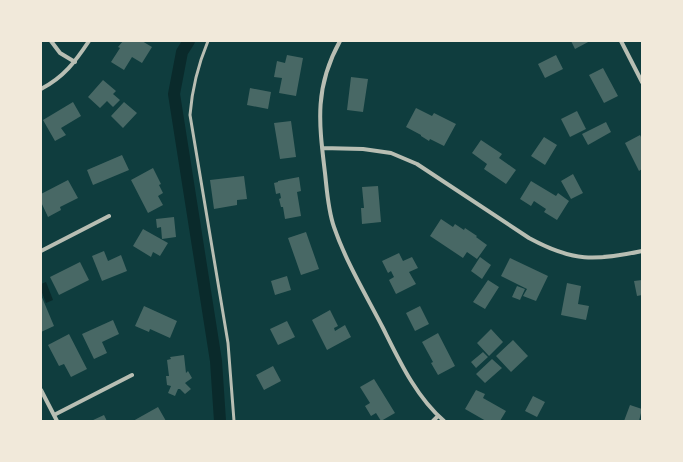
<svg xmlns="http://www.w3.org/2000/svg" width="683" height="462" font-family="'DM Sans',sans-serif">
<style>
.water{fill:#0a2a2b}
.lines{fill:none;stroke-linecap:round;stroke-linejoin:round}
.canal{stroke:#0a2a2b;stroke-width:12}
.building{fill:#486865}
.service{stroke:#b8beb3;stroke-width:3}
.minor{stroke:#b8beb3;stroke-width:4}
</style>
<rect width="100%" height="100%" fill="#0f3d3e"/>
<!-- water -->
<path class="water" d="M 46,282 L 53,300 L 46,303 L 41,290 L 41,284 Z"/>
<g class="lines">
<!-- canal -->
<path class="canal" d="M 189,41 L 182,52 L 174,94 L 216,361 L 220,421"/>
</g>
<!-- building -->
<path class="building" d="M 123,41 L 142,41 L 152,47 L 142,63 L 132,57 L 124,70 L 111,62 L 120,48 L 118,47 Z
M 571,41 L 590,41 L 575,49 Z
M 287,55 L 303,58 L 296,96 L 279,93 L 282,78 L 274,77 L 277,61 L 285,63 Z
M 556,55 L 563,69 L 545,78 L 538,64 Z
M 603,68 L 618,96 L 604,103 L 589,75 Z
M 351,77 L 368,79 L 363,112 L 347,110 Z
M 103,80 L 116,91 L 113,94 L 120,100 L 113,107 L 107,101 L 100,108 L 88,97 Z
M 250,88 L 271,92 L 268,109 L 247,105 Z
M 73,102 L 81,116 L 61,128 L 66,135 L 55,141 L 43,120 Z
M 124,102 L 137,113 L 123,128 L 111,116 Z
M 416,108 L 432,116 L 434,113 L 456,124 L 444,146 L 430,139 L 429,141 L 421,136 L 421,135 L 406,127 Z
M 577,111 L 586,129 L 570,137 L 561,119 Z
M 291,121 L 296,157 L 280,159 L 274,123 Z
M 606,122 L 611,132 L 588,145 L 582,134 Z
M 640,135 L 642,139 L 642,169 L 639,171 L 625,143 Z
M 544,137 L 557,145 L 545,165 L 531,156 Z
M 481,140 L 502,154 L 499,158 L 516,170 L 506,184 L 484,169 L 487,164 L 472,153 Z
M 122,155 L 129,170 L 93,185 L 87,170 Z
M 153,168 L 161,184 L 159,185 L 163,193 L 158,196 L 163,205 L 148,213 L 131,180 Z
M 573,174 L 583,193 L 571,199 L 561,181 Z
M 244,176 L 247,199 L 237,200 L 237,205 L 214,209 L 210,180 Z
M 299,177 L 301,191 L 297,192 L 301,216 L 285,219 L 283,207 L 281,207 L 279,199 L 281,198 L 280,193 L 276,194 L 274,183 L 278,182 L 278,181 Z
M 68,180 L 78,198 L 60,207 L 61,210 L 48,217 L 41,202 L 41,194 Z
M 531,181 L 556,196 L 558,193 L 569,201 L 557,220 L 544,212 L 546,209 L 534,201 L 531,206 L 520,199 Z
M 378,186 L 381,222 L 362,224 L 361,208 L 364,208 L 362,187 Z
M 174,217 L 176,237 L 162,239 L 161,227 L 157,228 L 156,219 Z
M 441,219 L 453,227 L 455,224 L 464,230 L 465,228 L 477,236 L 476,237 L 487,245 L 477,259 L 467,252 L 463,258 L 430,236 Z
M 143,229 L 168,243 L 160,256 L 153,252 L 151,257 L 133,246 Z
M 306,232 L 319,269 L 301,275 L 288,238 Z
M 104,251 L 108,261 L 121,255 L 127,271 L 102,281 L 92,256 Z
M 399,253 L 403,261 L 412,257 L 418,268 L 409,272 L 416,284 L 396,294 L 389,280 L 394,277 L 391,271 L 388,273 L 382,261 Z
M 480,257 L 491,265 L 482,279 L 471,271 Z
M 510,258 L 548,276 L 536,301 L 523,296 L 527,289 L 501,276 Z
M 80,262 L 89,280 L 59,295 L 50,277 Z
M 287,276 L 291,290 L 275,295 L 271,281 Z
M 488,280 L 499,287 L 485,309 L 473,302 Z
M 642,280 L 642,295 L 637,296 L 634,281 Z
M 567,283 L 581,286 L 578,304 L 589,306 L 586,320 L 561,315 Z
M 517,286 L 525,289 L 520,300 L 512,297 Z
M 41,295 L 54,326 L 41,332 Z
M 144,306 L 177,321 L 170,338 L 150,329 L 149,332 L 135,326 Z
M 420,306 L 429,324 L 415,331 L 406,313 Z
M 330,310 L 338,326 L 334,328 L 335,331 L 345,325 L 351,337 L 327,350 L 312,320 Z
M 113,320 L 119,334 L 102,342 L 107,353 L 94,359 L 82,334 Z
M 287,321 L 295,337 L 278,345 L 270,329 Z
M 491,329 L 503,342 L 489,356 L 477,343 Z
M 438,333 L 455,366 L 438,375 L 431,363 L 433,362 L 422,342 Z
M 69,334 L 87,369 L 71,377 L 64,364 L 59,366 L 48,345 Z
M 513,340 L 528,356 L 511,372 L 496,356 Z
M 483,352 L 488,357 L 476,368 L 471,362 Z
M 184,355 L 186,373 L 188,371 L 192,378 L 185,383 L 191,389 L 185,394 L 180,389 L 178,389 L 175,396 L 168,393 L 171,386 L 167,385 L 166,376 L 169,376 L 167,360 L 171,359 L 170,357 Z
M 492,359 L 502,368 L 485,383 L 476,374 Z
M 273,366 L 281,381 L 264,390 L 256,375 Z
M 374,379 L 395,413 L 381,421 L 376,413 L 371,416 L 365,406 L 370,403 L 360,387 Z
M 476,390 L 485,394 L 483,398 L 506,411 L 500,421 L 486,421 L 465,409 Z
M 533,396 L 545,402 L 537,417 L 525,411 Z
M 630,405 L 642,409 L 639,421 L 624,421 Z
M 158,407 L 166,421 L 133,421 Z
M 104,415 L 107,421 L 91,421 Z"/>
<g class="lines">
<!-- service -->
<path class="service" d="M 208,41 C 198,65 192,89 190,115 L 228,343 L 234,421"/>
<!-- minor -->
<path class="minor" d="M 51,41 L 60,53 L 75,62
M 340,41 C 314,88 319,123 325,173 C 327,191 328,210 334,227 C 346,262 366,295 383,328 C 399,360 416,397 444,421
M 621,41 L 642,82
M 41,89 C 64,77 75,62 89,41
M 322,148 L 363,149 L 391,153 L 417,164 L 529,238 C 573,262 595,261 642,251
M 41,251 L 109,216
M 41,390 L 57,421
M 54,415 L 132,375
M 433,421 L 438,416"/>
</g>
<!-- border -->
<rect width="683" height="462" fill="none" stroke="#f1e9da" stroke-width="84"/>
</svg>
